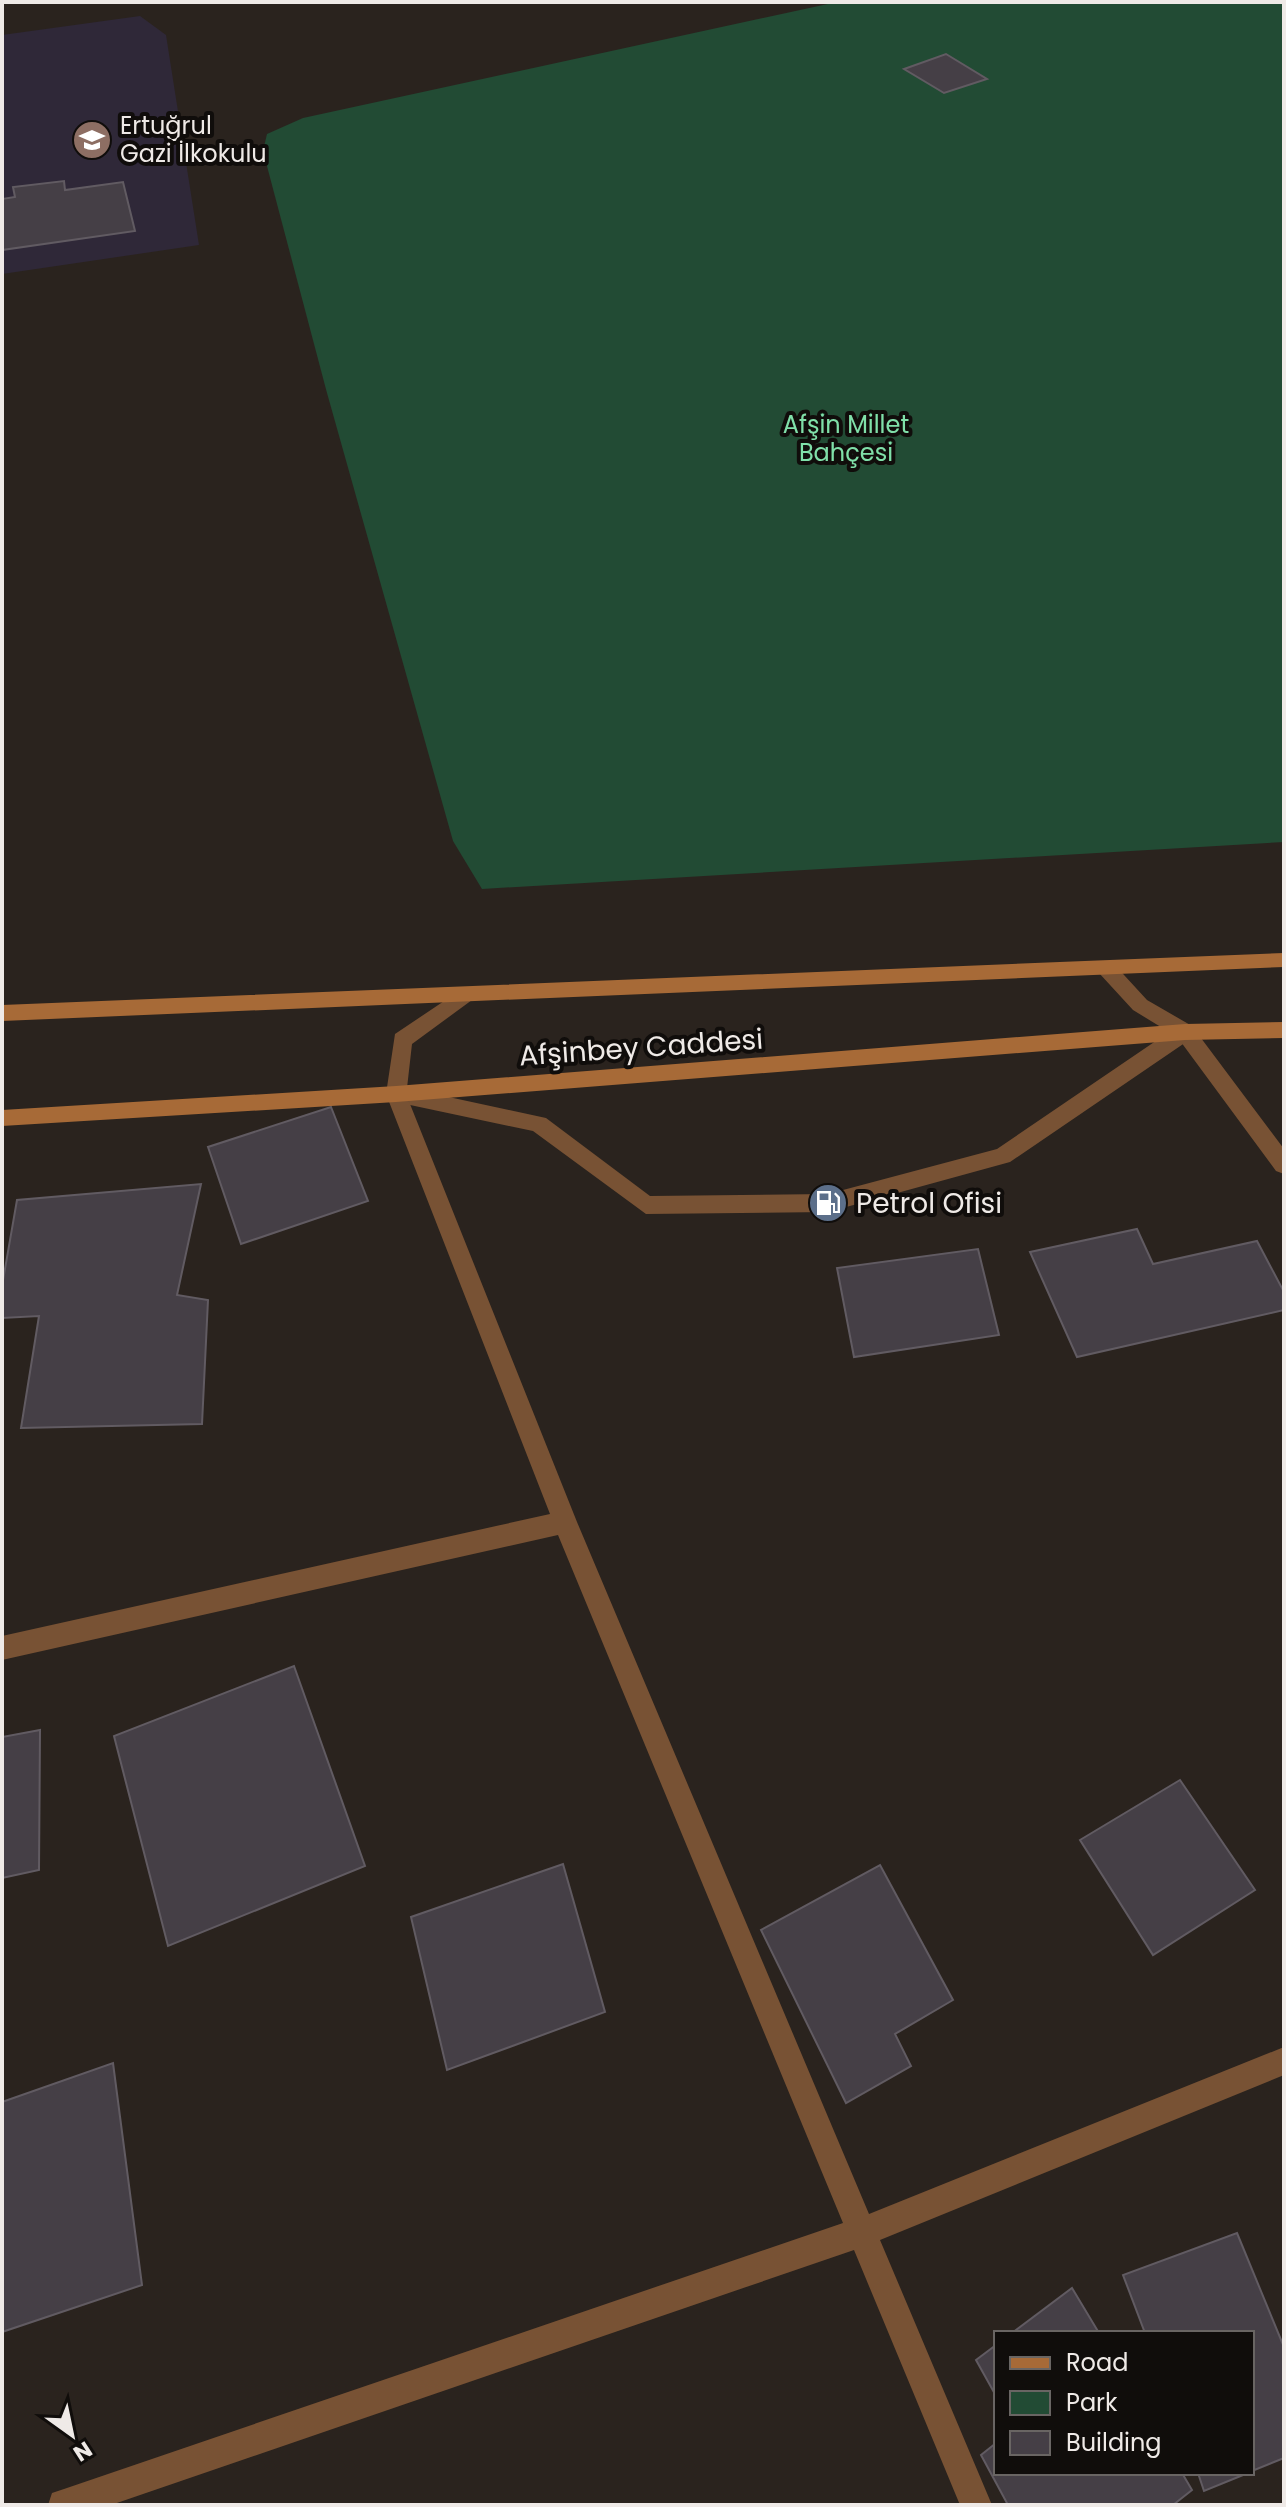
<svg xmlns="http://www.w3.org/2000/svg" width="1286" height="2507" font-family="Poppins,sans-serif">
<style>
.education{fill:#2f2838}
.green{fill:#224b34}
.building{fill:#453f46;stroke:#615b62;stroke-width:2}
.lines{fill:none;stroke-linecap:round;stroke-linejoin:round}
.service{fill:#785234;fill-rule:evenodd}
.minor{fill:#785234;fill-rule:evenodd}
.secondary{fill:#a76a37;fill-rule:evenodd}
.labels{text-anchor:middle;stroke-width:8;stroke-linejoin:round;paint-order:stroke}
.far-poi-label{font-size:24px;fill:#efeae7;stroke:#100d0b;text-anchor:start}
.far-park-label{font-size:24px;fill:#80e0a9;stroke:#100d0b}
.street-label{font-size:28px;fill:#efeae7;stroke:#100d0b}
.poi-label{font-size:28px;fill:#efeae7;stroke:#100d0b;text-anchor:start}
</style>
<rect width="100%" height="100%" fill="#2a231e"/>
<!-- education -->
<path class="education" d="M 140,16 L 166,35 L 199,245 L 2,274 L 2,35 Z"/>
<!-- green -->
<path class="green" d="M 837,2 L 1284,2 L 1284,842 L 482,889 L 453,841 L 327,393 L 263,151 L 267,134 L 303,118 Z"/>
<!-- building -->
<path class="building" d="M 946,54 L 987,79 L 944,93 L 904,69 Z
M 64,181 L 65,190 L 123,182 L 135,231 L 2,250 L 2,199 L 15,197 L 13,187 Z
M 331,1107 L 368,1201 L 241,1244 L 208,1147 Z
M 201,1184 L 177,1295 L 208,1300 L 202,1424 L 21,1428 L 39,1316 L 2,1318 L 2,1286 L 17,1200 Z
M 1137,1229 L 1153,1264 L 1257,1241 L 1284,1292 L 1284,1310 L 1077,1357 L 1030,1252 Z
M 978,1249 L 999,1335 L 854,1357 L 837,1268 Z
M 294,1666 L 365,1866 L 168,1946 L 114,1736 Z
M 40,1730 L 39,1870 L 2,1878 L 2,1737 Z
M 1180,1780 L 1255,1890 L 1153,1955 L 1080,1840 Z
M 563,1864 L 605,2012 L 447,2070 L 411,1917 Z
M 880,1865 L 953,2000 L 895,2034 L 911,2066 L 846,2103 L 761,1930 Z
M 113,2063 L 142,2285 L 2,2332 L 2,2102 Z
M 1237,2233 L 1284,2347 L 1284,2458 L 1252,2471 L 1252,2333 L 1145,2333 L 1123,2275 Z
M 1072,2288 L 1099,2333 L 1012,2333 Z
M 996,2345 L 996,2396 L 976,2360 Z
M 996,2443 L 996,2473 L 1182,2473 L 1192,2490 L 1173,2505 L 1008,2505 L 981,2455 Z
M 1198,2473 L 1248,2473 L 1204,2491 Z"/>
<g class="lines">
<!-- service -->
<path class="service" d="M 1106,961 L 1113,963 L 1147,1000 L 1192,1026 L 1195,1032 L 1192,1038 L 1010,1162 L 828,1212 L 646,1214 L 533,1131 L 396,1102 L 386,1094 L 395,1034 L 465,987 L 472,990 L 475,995 L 472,1000 L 412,1044 L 407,1088 L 546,1118 L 650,1196 L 828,1194 L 997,1149 L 1169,1032 L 1133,1010 L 1099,973 L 1096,968 L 1099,963 Z"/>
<!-- minor -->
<path class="minor" d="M 1185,1024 L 1192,1026 L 1284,1149 L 1284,1174 L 1276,1171 L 1178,1038 L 1175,1032 Z
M 396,1086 L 406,1094 L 577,1522 L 869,2214 L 1284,2047 L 1284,2075 L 880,2240 L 992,2505 L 960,2505 L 854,2250 L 111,2505 L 48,2505 L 52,2493 L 64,2489 L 843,2223 L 558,1535 L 2,1660 L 2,1636 L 550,1514 L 386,1094 Z"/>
<!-- secondary -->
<path class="secondary" d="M 1284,953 L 1284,967 L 2,1021 L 2,1005 Z
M 1284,1022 L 1284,1038 L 1185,1040 L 396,1102 L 2,1126 L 2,1110 L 396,1086 L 1185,1024 Z"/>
</g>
<!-- icons -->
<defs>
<symbol id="school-disc" viewBox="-11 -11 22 22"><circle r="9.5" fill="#8d6e63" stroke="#100d0b"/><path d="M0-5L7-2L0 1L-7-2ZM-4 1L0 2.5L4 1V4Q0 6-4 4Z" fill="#fff"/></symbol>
<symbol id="fuel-disc" viewBox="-11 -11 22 22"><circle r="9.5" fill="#5c6f8a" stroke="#100d0b"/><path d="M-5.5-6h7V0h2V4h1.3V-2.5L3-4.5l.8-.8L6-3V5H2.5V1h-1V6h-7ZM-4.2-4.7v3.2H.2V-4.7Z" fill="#fff"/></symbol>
</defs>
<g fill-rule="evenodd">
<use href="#school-disc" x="70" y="118" width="44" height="44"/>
<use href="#fuel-disc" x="806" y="1181" width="44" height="44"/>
</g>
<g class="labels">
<!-- far-poi labels -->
<g class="far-poi-label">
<text x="120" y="134">Ertuğrul<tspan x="120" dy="28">Gazi İlkokulu</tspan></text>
</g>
<!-- far-park labels -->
<g class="far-park-label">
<text x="846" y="433">Afşin Millet<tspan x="846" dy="28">Bahçesi</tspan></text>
</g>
<!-- street labels -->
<g class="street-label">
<text transform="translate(641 1047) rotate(-4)" y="10">Afşinbey Caddesi</text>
</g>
<!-- poi labels -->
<g class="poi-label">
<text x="856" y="1213">Petrol Ofisi</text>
</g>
</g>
<!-- border -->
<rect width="1286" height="2507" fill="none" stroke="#efeae7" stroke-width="8"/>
<!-- legend -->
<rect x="994" y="2331" width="260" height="144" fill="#100d0b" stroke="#696563" stroke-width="2"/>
<rect x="1010" y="2357" width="40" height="12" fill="#a76a37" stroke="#696563" stroke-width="2"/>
<text x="1066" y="2371" font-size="24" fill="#efeae7">Road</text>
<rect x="1010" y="2391" width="40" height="24" fill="#224b34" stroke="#696563" stroke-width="2"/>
<text x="1066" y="2411" font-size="24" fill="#efeae7">Park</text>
<rect x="1010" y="2431" width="40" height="24" fill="#453f46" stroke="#696563" stroke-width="2"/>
<text x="1066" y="2451" font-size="24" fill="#efeae7">Building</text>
<!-- north arrow -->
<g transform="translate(72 2435) rotate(147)" stroke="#100d0b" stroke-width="6" paint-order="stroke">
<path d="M0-6L14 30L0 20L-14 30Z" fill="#efeae7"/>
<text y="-12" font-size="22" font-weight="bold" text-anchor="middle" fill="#efeae7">N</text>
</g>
</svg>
